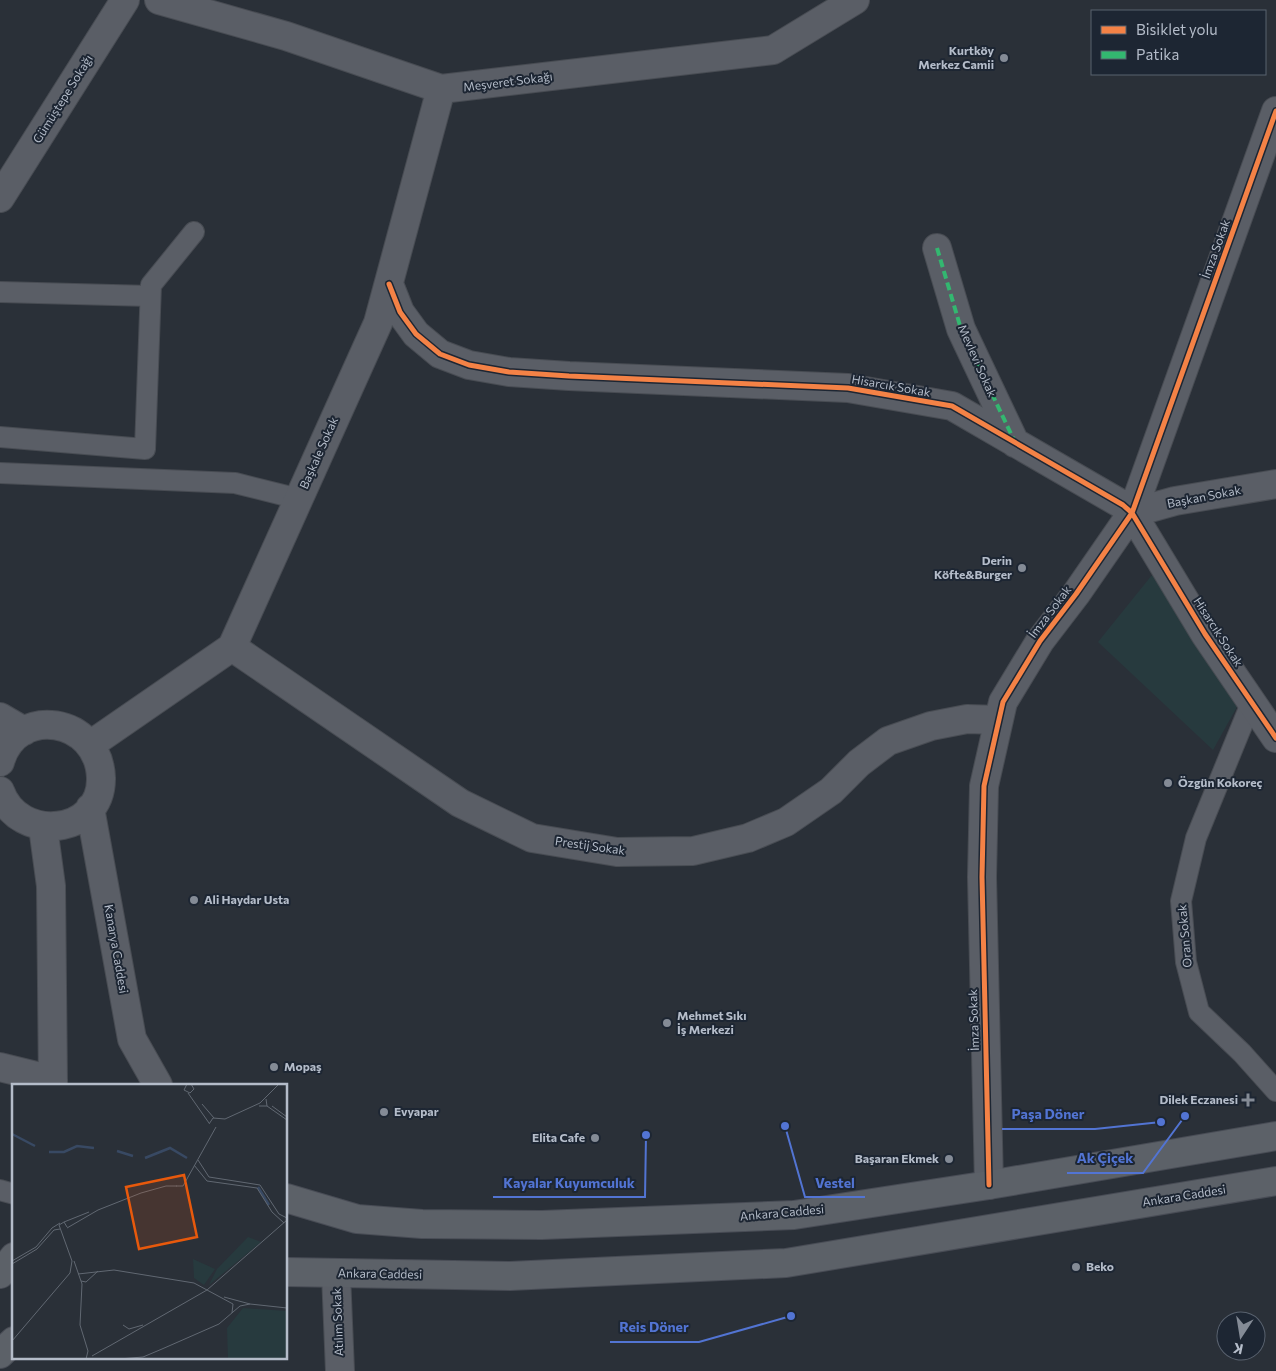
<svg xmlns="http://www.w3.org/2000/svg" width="1276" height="1371" font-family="Commissioner,sans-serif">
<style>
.green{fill:#273a3e}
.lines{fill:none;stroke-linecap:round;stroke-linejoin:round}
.lane-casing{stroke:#484c53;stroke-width:22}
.street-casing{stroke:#484c53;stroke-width:30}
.primary-casing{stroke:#484c55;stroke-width:30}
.lane{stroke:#5a5e66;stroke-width:20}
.street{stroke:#5a5e66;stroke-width:28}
.primary{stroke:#5c6168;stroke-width:28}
.quiet{stroke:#33b770;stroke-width:4;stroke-dasharray:8 4;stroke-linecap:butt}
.cycleway-casing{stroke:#1d2633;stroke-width:8}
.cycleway{stroke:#f48246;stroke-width:5}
.poi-dot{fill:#848b96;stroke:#1d2633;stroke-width:2}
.labels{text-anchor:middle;stroke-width:4;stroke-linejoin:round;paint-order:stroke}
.poi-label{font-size:12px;font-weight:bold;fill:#b4bcc9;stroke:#1d2633;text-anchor:start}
.street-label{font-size:12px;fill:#b4bcc9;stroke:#1d2633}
.inset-river{fill:none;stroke:#384963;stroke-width:2.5}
.inset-road{fill:none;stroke:#616872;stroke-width:1}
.view{fill:#e8590c;fill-opacity:0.15;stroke:#e8590c;stroke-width:2.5}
.inset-edge{fill:none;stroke:#b4bcc9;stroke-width:2.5}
.leader{fill:none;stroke:#5274d3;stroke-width:2}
.callout-dot{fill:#5274d3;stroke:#1d2633;stroke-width:2}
.callout-label{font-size:14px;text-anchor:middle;font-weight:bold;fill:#5274d3;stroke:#1d2633;stroke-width:4;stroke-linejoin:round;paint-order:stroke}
</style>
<rect width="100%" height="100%" fill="#2a3038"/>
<!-- green -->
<path class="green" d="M 1152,575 L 1243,696 L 1213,750 L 1098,642 Z"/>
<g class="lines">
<defs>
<path id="lane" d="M 0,292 L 150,296
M 0,437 L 145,449 L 151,285 L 194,232
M 0,473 L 235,483 L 299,499
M 1252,701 L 1196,838 L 1181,901 L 1186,962 L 1199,1012 L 1242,1053 L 1276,1091
M 0,1190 L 14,1194"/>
<path id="street" d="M 159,0 L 286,36 L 441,89 L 773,50 L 855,0
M 0,198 L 125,0
M 937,248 L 961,329 L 1015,443
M 389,284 L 400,312 L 416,334 L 440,354 L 469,365 L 509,372 L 569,376 L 848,388 L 952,406 L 1123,505 L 1132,513 L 1205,634 L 1276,738
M 1132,513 L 1175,501 L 1276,484
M 232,647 L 460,803 L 532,838 L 617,852 L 693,851 L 748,838 L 786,822 L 831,791 L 859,763 L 888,741 L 931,726 L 967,719 L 999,720
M 0,717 L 24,731
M 90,745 L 232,647 L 378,323 L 441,89
M 0,762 C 16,704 99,717 101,778 C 102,835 19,844 0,791
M 90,808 L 132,1039 L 158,1085
M 43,827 L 51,886 L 53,1085
M 0,1067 L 53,1080
M 989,1185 L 982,877 L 984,786 L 1003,702 L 1040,641 L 1076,594 L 1132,513 L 1276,111
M 336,1274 L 340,1371"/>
<path id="primary" d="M 286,1198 L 357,1219 L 422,1224 L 542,1225 L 794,1215 L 989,1185 L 1276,1136
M 286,1272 L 510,1276 L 786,1263 L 1276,1181
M 0,1274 L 14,1257
M 0,1354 L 14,1341"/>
</defs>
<!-- lane casing -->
<use href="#lane" class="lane-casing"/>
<!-- street casing -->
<use href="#street" class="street-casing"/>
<!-- primary casing -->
<use href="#primary" class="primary-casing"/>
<!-- lane -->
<use href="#lane" class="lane"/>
<!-- street -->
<use href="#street" class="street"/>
<!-- primary -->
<use href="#primary" class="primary"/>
<!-- quiet -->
<path class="quiet" d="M 937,248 L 961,329 L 1014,440"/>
<defs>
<path id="cycleway" d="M 389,284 L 400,312 L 416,334 L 440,354 L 469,365 L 509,372 L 569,376 L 848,388 L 952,406 L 1123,505 L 1132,513 L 1205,634 L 1276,738
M 989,1185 L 982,877 L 984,786 L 1003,702 L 1040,641 L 1076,594 L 1132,513 L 1276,111"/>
</defs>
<!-- cycleway casing -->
<use href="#cycleway" class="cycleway-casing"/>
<!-- cycleway -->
<use href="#cycleway" class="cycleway"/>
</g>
<!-- markers -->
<g class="poi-dot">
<circle cx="1004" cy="58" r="5"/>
<circle cx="1022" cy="568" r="5"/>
<circle cx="1168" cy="783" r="5"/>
<circle cx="194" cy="900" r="5"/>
<circle cx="667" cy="1023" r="5"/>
<circle cx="274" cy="1067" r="5"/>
<path d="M1245.5 1092.5h5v5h5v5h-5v5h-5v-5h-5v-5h5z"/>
<circle cx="384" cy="1112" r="5"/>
<circle cx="595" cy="1138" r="5"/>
<circle cx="949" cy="1159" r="5"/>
<circle cx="1076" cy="1267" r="5"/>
</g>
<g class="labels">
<!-- poi labels -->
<g class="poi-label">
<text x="994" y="55" text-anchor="end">Kurtköy<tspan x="994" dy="14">Merkez Camii</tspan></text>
<text x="1012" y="565" text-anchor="end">Derin<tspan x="1012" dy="14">Köfte&amp;Burger</tspan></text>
<text x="1178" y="787">Özgün Kokoreç</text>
<text x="204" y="904">Ali Haydar Usta</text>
<text x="677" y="1020">Mehmet Sıkı<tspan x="677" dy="14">İş Merkezi</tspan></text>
<text x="284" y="1071">Mopaş</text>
<text x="1238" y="1104" text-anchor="end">Dilek Eczanesi</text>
<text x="394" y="1116">Evyapar</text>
<text x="585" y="1142" text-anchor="end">Elita Cafe</text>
<text x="939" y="1163" text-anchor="end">Başaran Ekmek</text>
<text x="1086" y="1271">Beko</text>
</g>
<!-- street labels -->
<g class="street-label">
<text transform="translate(508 82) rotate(-7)" y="4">Meşveret Sokağı</text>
<text transform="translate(63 99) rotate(-58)" y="4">Gümüştepe Sokağı</text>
<text transform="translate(1216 249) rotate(-70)" y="4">İmza Sokak</text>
<text transform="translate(977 361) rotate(66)" y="4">Mevlevi Sokak</text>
<text transform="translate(891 386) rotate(10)" y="4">Hisarcık Sokak</text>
<text transform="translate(319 453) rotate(-66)" y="4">Başkale Sokak</text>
<text transform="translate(1204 497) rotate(-11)" y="4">Başkan Sokak</text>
<text transform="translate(1050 612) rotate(-53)" y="4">İmza Sokak</text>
<text transform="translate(1218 632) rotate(57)" y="4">Hisarcık Sokak</text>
<text transform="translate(590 846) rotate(8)" y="4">Prestij Sokak</text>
<text transform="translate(1185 936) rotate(-95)" y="4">Oran Sokak</text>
<text transform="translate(116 949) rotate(80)" y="4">Kanarya Caddesi</text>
<text transform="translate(974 1020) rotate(-92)" y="4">İmza Sokak</text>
<text transform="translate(1184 1196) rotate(-9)" y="4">Ankara Caddesi</text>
<text transform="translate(782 1213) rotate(-5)" y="4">Ankara Caddesi</text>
<text transform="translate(380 1274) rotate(1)" y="4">Ankara Caddesi</text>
<text transform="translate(338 1322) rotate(-92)" y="4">Atılım Sokak</text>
</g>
</g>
<!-- overview -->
<g transform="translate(12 1084)">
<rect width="275" height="275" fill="#2a3038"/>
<path d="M 236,153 L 249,158 L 197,201 L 205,185 ZM 181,175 L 203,185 L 192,201 L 182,194 ZM 231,224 L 275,227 L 275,275 L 216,275 L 215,244 Z" fill="#273a3e"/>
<path class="inset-river" d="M 0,50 L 23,62M 105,67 L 121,72M 37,68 L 52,68 L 65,62 L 82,64M 133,74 L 158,64 L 175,74M 246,103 L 257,121"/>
<path class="inset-road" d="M 175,0 L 172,6 L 178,9 L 182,5 L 179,0M 176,9 L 197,39M 190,20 L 202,34M 247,22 L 255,22 L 254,15M 255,22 L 275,36M 260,22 L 275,33M 197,40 L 201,34 L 213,35 L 248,19 L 267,0M 186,76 L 197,93 L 248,101 L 267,130 L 275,134M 182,81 L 195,97 L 245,104 L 260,128 L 272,139M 164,102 L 171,102 L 204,43M 52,138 L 77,128M 55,144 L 86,126 L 129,109 L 154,102 L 165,102M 0,177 L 24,163 L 40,144 L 48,139M 62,177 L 70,200 L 68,241 L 76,267 L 74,275M 0,180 L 25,165 L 42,146 L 48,145M 66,190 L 102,186 L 182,199 L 221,220 L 220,229M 69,197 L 74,198 L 86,187M 212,213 L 238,220 L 275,224M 111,241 L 117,245 L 131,241M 0,257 L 58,189 L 60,177 L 47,141 L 52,138 L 55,143M 80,272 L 195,206 L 275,136M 107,275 L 131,273 L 150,265 L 207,240 L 228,222 L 238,220"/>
<path class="view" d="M 172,91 L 185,153 L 127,165 L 114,103 Z"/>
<rect width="275" height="275" class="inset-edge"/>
</g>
<!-- callouts -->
<path class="leader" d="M1161 1122L1095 1129H1002M1185 1116L1143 1173H1067M646 1135L645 1197H493M785 1126L805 1197H865M791 1316L699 1342H610"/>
<g class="callout-dot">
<circle cx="1161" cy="1122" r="5"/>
<circle cx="1185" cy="1116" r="5"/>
<circle cx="646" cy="1135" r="5"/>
<circle cx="785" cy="1126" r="5"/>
<circle cx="791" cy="1316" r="5"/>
</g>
<g class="callout-label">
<text x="1048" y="1119">Paşa Döner</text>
<text x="1105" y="1163">Ak Çiçek</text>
<text x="569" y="1188">Kayalar Kuyumculuk</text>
<text x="835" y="1188">Vestel</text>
<text x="654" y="1332">Reis Döner</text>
</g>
<!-- legend -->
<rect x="1091" y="10" width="175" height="65" fill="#1d2633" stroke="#59626f"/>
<rect x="1101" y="26" width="25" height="8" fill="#f48246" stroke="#59626f"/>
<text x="1136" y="35" font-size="15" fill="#b4bcc9">Bisiklet yolu</text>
<rect x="1101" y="51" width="25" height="8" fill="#33b770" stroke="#59626f"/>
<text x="1136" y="60" font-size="15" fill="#b4bcc9">Patika</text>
<!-- north arrow -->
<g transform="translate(1241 1336) rotate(192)"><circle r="24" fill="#1d2633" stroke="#59626f"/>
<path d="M0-4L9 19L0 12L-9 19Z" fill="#848b96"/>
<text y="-8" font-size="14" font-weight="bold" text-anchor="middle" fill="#b4bcc9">K</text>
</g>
</svg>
